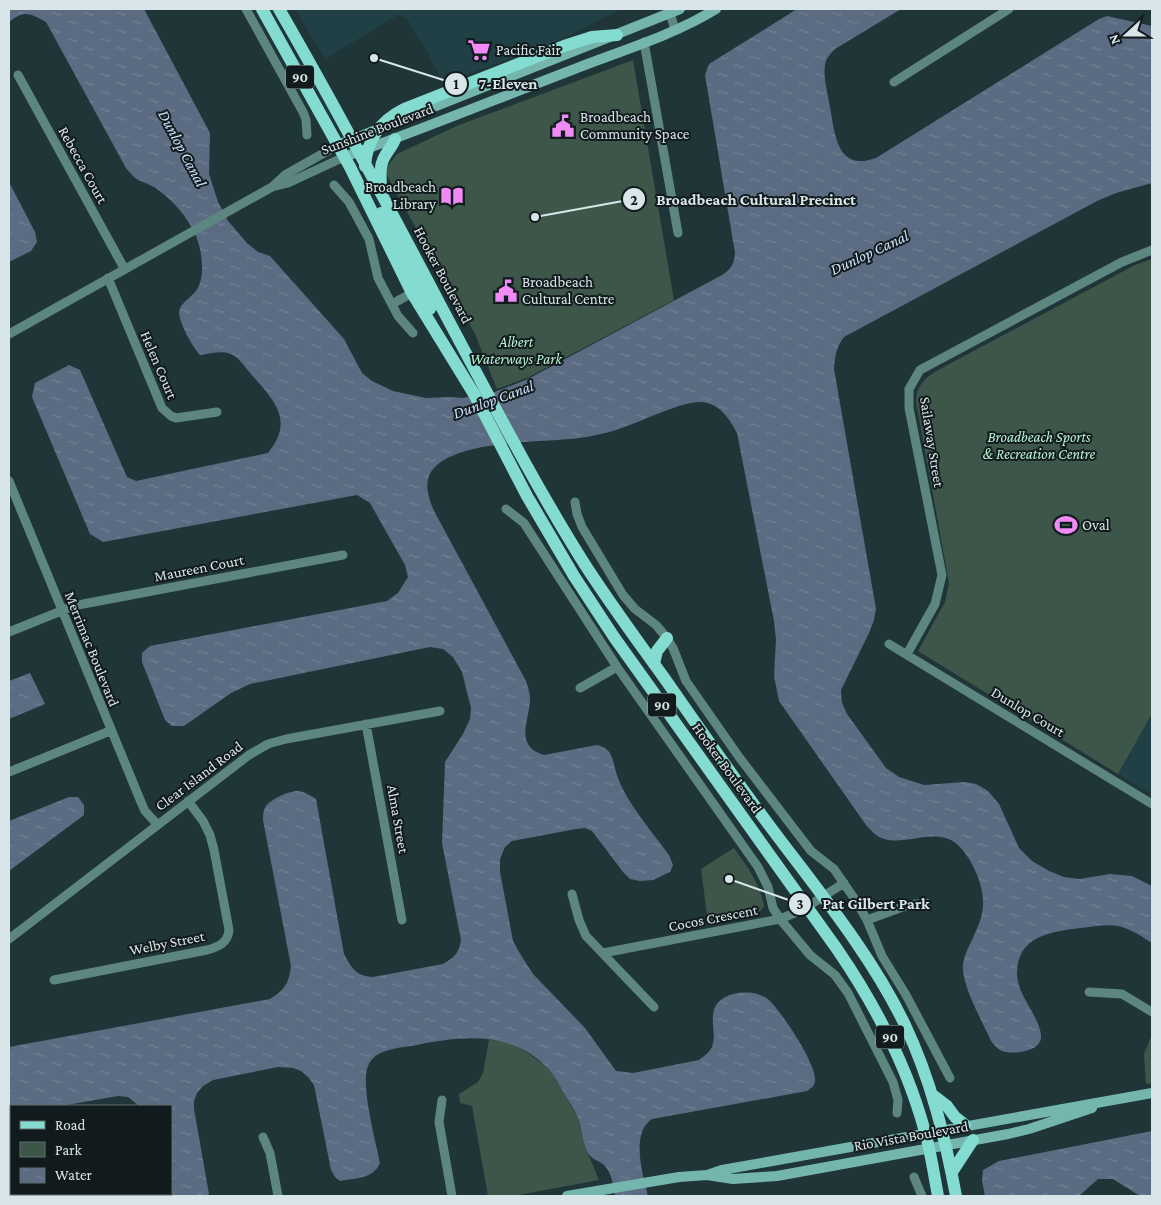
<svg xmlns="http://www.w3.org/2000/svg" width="1161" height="1205" font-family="'Crimson Pro',serif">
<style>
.built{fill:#204045}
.green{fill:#3d5649}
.water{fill:url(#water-ripples)}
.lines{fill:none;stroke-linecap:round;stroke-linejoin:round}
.street{stroke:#5e8680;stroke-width:9}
.secondary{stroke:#74b6ad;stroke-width:10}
.primary{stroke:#84dbd0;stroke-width:12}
.labels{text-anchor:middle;stroke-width:4;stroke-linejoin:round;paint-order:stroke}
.shield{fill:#111a1c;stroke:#9da9ac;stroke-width:1}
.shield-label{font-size:14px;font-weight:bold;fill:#d9e6e9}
.poi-label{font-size:15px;fill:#d9e6e9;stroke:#111a1c;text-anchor:start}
.street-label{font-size:15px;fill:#d9e6e9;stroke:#111a1c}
.park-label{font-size:15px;font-style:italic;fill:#b9f2d5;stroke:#111a1c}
.water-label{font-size:16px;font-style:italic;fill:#cce0fa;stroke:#111a1c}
.leader{fill:none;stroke:#d9e6e9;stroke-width:2}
.callout-dot{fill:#d9e6e9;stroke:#111a1c;stroke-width:2}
.mark-label{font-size:15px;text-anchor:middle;font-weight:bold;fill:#111}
.callout-label{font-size:16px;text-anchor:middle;font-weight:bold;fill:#d9e6e9;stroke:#111a1c;stroke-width:4;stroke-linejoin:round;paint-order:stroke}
</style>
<defs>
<pattern id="water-ripples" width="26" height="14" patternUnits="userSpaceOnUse" patternTransform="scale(1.25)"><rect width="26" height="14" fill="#5b6c82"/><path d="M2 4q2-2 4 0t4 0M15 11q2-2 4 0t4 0" fill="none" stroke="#728194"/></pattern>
</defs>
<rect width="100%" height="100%" fill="#1f3538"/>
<!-- built -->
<path class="built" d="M 295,9 L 621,9 L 562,39 L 469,74 L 444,85 L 430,57 L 407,19 L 398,15 L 325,59 Z
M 1152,715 L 1152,794 L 1118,774 Z"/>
<!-- green -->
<path class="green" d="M 633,60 L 674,300 L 529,377 L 497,389 L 475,334 L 386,174 L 387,167 L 397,154 L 459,125 Z
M 1152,259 L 1152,714 L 1118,774 L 918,651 L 945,602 L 949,583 L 916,401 C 916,386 925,378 938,370 L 1135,265 Z
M 734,848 C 747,866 760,883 764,906 L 759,913 L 708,923 L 701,869 Z
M 1152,1034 L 1152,1083 L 1146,1084 L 1144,1054 Z
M 489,1040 L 505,1041 L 525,1051 L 543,1064 L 553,1074 L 578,1118 L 586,1149 L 599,1180 L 513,1196 L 488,1196 L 472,1106 L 460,1103 L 459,1094 L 478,1082 L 483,1073 Z"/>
<!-- water -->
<path class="water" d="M 9,9 L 144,9 L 210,133 L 209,174 L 218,202 L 228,221 L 247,243 L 258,252 L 270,256 L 344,339 L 362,373 L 372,381 L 393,391 L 426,398 L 451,397 L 462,398 L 495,392 L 528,379 L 722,275 C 731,269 734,265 735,253 L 705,75 L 709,64 L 797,9 L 901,9 L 835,49 C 831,53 826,58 825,65 C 823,78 828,94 830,107 C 835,135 837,172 876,158 L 1099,19 L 1107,16 L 1152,26 L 1152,183 L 1116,193 L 1097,201 L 844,337 C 836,348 835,356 834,369 L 876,609 L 874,620 L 869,633 L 841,690 L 842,703 L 847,714 L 886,768 L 899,777 L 924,785 L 964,782 L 976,784 L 988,791 L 999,804 L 1019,848 L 1032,861 L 1049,871 L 1064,877 L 1079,879 L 1110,874 L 1132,876 L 1152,886 L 1152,943 C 1141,936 1131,929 1118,926 C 1106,924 1092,927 1080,928 C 1050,932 1017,936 1017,974 C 1017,996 1042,1019 1041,1038 C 1040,1051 1016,1054 1006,1052 C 999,1051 995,1046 991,1041 C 983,1023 964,989 963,970 C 962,959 968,948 973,938 C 976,930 981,921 982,913 C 987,892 974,862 960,847 C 937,822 900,852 876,835 C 872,832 869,828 866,825 L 779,701 L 774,676 L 776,640 L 774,621 L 737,433 C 729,418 720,404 702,402 C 679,401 634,426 609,432 C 599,434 589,437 579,438 C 546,443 439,438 428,479 C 425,494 433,509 440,522 L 526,681 C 528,687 530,693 530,700 C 529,722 514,746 544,755 L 597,745 C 615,749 612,763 618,778 C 627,803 653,833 669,855 L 673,865 L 670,872 L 653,880 L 640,881 L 630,879 L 623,872 L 592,831 L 585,828 L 576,829 L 512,841 L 505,847 L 500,859 L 500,872 L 513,941 L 519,952 L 533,974 L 585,1028 L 616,1071 L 633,1073 L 699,1060 C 704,1056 709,1053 712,1047 C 716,1036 712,1027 713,1016 C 714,996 736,991 753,993 C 759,994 766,997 770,1001 C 782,1013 816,1063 815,1080 C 815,1086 811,1088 807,1091 L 652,1119 C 630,1133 643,1176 648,1196 L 615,1196 C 613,1185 612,1173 604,1165 C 597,1159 591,1160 587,1151 C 582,1141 582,1128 578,1118 C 575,1110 569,1102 565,1095 C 560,1087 557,1079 551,1072 C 516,1031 465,1035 417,1045 C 401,1048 375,1048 368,1066 C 360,1084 376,1142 380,1163 C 373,1179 356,1178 340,1181 L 335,1177 L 331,1170 L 314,1085 L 308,1077 L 301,1071 L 293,1068 L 278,1067 L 213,1080 L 203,1086 L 197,1093 L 194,1101 L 194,1109 L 209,1194 L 207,1196 L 159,1196 L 159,1194 L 171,1194 L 171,1106 L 139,1106 L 128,1097 L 118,1096 L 61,1106 L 11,1106 L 11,1115 L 9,1115 L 9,1047 L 270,999 C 285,990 289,983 291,966 L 263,820 C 263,817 263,811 265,808 C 268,800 289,791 297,791 C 304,791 311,796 316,799 L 344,954 C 352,969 356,976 373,977 L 443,964 C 454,958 459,953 461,940 L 442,843 L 445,762 L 463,734 L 470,719 L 471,708 L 462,672 L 453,657 L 443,649 L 430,647 L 250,684 L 231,693 L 184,726 L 172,726 L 165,720 L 142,662 L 142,653 L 150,646 L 387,601 L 398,593 L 408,577 L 405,565 L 370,503 L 357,495 L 103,542 L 90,534 L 32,397 L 35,383 L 69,365 L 80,370 L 127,477 L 136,481 L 268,453 C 295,420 274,400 250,373 C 245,367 239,357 231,354 C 222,350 210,354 200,355 C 193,348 175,317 180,308 C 183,302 191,297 196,291 C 206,277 202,251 196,236 C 188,217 171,198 154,187 C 139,179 138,183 126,168 L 46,22 C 29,13 25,10 9,22 Z
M 9,182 L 35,232 L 37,242 L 31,251 L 9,262 Z
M 30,673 L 45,704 L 9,719 L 9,681 Z
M 69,797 L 78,797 L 84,805 L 84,815 L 9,871 L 9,821 Z
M 1152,1131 L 1152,1196 L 1140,1196 L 1113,1179 L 1098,1179 L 1079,1196 L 985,1196 L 982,1181 L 983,1170 L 999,1161 Z"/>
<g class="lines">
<!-- street -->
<path class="street" d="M 246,9 L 303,112 L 306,120 L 307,135
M 669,9 L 675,30
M 644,42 L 678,233
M 18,75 L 124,268
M 894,82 L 1009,9
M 334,185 L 349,202 L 369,239 L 378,278 L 398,316 L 413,333
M 272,187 L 288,183 L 344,157
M 108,278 L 162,408 L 171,416 L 176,418 L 217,412
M 392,304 L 412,293
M 9,334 L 272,187 L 285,175 L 338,145
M 9,481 L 141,802 L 145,811 L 157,824
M 575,502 L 577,514 L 582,527 L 623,595 L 635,609 L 656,625 L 667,638 L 673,648 L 686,681 L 739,757 L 811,851 L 834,869 L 856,901 L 867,920 L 882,956 L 906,995 L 950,1078
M 506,509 L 524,523 L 617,667 L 758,867 L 768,887 L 773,908 L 780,919 L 810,955 L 835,975 L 848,993 L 893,1082 L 898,1100 L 897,1113
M 9,632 L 71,607 L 83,604 L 343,555
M 889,644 L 1152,804
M 907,654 L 935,604 L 942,575 L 909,408 L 909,389 L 920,370 L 1122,262 L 1152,250
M 580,688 L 617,667
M 366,724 L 402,920
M 9,772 L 110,731
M 572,894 L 579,920 L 586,936 L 654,1007
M 867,920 L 908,905 L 926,903
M 9,939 L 249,755 L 268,744 L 286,739 L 440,711
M 603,953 L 780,919 L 802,910 L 844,883
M 54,980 L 207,950 C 218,947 228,943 229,930 L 214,850 L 210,835 L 203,821 L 188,801
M 1089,992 L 1122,994 L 1152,1012
M 442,1100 L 439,1122 L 452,1196
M 263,1137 L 270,1153 L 278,1196
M 914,1177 L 922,1196
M 21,1194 L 22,1196
M 96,1194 L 97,1196"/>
<!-- secondary -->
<path class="secondary" d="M 338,145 L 680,9
M 344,157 C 421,130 496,99 572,70 C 620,51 672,36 716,9
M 707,1175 L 733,1179 L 777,1176 L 1008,1134 L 1029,1129 L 1092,1108
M 567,1196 L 679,1177 L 707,1175 L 722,1170 L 1152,1093"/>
<!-- primary -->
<path class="primary" d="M 262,9 L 350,167 L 412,293 L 474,394 L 527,496 L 574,576 L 614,637 L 837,949 C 876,1006 907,1065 925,1132 C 931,1153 934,1175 938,1196
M 279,9 C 337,109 391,211 444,312 C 489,396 532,480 582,560 C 608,601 637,640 665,679 C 699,728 733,777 769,825 C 816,888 871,954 905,1025 C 931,1080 945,1137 956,1196
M 365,166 C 367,140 380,121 404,109 L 564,46 L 592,37 L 617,35
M 380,191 C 382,181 379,172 382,163 C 384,154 392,148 395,139
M 381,213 L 430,309
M 654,664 L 657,651 L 667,638
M 934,1096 L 947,1106 L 955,1117 L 965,1125
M 952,1172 L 973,1140"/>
</g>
<!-- icons -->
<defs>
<symbol id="supermarket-bare" viewBox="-9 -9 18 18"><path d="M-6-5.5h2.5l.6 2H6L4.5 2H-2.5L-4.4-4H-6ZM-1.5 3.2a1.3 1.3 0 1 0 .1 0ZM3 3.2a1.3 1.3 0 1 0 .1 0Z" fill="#f08bf6" stroke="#111a1c" stroke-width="2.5" paint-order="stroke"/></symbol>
<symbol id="civic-bare" viewBox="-9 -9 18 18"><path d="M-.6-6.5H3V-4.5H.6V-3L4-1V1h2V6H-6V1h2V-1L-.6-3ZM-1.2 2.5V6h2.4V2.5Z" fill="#f08bf6" stroke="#111a1c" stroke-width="2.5" paint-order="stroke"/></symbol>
<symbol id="library-bare" viewBox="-9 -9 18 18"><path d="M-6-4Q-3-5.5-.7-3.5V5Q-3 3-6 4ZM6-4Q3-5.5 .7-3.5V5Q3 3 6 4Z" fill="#f08bf6" stroke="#111a1c" stroke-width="2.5" paint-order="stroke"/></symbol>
<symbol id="stadium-bare" viewBox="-9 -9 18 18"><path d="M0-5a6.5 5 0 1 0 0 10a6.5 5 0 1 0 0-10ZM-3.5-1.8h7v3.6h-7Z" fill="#f08bf6" stroke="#111a1c" stroke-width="2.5" paint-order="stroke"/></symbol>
</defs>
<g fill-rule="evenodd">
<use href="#supermarket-bare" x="463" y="34" width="32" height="32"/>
<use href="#civic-bare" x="547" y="110" width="32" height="32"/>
<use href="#library-bare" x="436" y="180" width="32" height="32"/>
<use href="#civic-bare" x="490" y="275" width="32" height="32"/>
<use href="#stadium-bare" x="1050" y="509" width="32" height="32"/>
</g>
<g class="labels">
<!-- shield labels -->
<g class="shield">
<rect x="286" y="65.5" width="28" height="23" rx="4"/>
<rect x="648" y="693.5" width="28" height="23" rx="4"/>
<rect x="876" y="1025.5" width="28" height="23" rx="4"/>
</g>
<g class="shield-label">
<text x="300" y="82">90</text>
<text x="662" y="710">90</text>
<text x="890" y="1042">90</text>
</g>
<!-- poi labels -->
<g class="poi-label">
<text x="496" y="55">Pacific Fair</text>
<text x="580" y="122">Broadbeach<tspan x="580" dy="17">Community Space</tspan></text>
<text x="436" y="192" text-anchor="end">Broadbeach<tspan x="436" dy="17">Library</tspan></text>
<text x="522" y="287">Broadbeach<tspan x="522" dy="17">Cultural Centre</tspan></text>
<text x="1082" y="530">Oval</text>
</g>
<!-- street labels -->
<g class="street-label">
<text transform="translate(377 129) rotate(-21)" y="5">Sunshine Boulevard</text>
<text transform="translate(83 165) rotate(61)" y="5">Rebecca Court</text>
<text transform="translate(443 275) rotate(62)" y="5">Hooker Boulevard</text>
<text transform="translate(159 365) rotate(67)" y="5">Helen Court</text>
<text transform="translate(932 442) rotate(81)" y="5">Sailaway Street</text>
<text transform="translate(199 568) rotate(-11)" y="5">Maureen Court</text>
<text transform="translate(92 649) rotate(68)" y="5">Merrimac Boulevard</text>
<text transform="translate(1028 712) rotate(31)" y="5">Dunlop Court</text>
<text transform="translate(727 768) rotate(54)" y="5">Hooker Boulevard</text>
<text transform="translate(199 776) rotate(-37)" y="5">Clear Island Road</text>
<text transform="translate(398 819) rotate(80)" y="5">Alma Street</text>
<text transform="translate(713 918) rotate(-11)" y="5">Cocos Crescent</text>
<text transform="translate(167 943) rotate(-11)" y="5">Welby Street</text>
<text transform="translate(911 1136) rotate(-10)" y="5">Rio Vista Boulevard</text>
</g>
<!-- park labels -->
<g class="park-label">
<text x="516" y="347">Albert<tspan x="516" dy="17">Waterways Park</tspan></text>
<text x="1039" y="442">Broadbeach Sports<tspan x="1039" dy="17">&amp; Recreation Centre</tspan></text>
</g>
<!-- water labels -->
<g class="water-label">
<text transform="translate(183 148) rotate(62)" y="6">Dunlop Canal</text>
<text transform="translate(869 252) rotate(-25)" y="6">Dunlop Canal</text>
<text transform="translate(493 399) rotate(-20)" y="6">Dunlop Canal</text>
</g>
</g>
<!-- callouts -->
<path class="leader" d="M374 58L456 84M535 217L634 199M729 879L800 904"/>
<g class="callout-dot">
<circle cx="374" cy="58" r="5"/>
<circle cx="535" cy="217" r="5"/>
<circle cx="729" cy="879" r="5"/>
<circle cx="456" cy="84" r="12"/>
<circle cx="634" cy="199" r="12"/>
<circle cx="800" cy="904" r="12"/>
</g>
<g class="mark-label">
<text x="456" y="89">1</text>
<text x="634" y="205">2</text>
<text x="800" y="909">3</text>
</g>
<g class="callout-label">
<text x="508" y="89">7-Eleven</text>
<text x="756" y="205">Broadbeach Cultural Precinct</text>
<text x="876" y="909">Pat Gilbert Park</text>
</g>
<!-- border -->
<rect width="1161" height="1205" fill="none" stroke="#d9e6e9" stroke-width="20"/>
<!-- legend -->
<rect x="10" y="1105" width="162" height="90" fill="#111a1c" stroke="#616c6e"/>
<rect x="20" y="1121" width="25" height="8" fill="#84dbd0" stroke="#616c6e"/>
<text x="55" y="1130" font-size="15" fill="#d9e6e9">Road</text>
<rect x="20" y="1142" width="25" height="15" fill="#3d5649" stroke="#616c6e"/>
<text x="55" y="1155" font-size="15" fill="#d9e6e9">Park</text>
<rect x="20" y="1168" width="25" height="15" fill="url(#water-ripples)" stroke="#616c6e"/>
<text x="55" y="1180" font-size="15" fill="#d9e6e9">Water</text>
<!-- north arrow -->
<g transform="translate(1126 35) rotate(249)" stroke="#111a1c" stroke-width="4" paint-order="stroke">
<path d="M0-4L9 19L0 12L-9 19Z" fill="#d9e6e9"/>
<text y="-8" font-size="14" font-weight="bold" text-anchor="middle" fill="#d9e6e9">N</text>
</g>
</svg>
